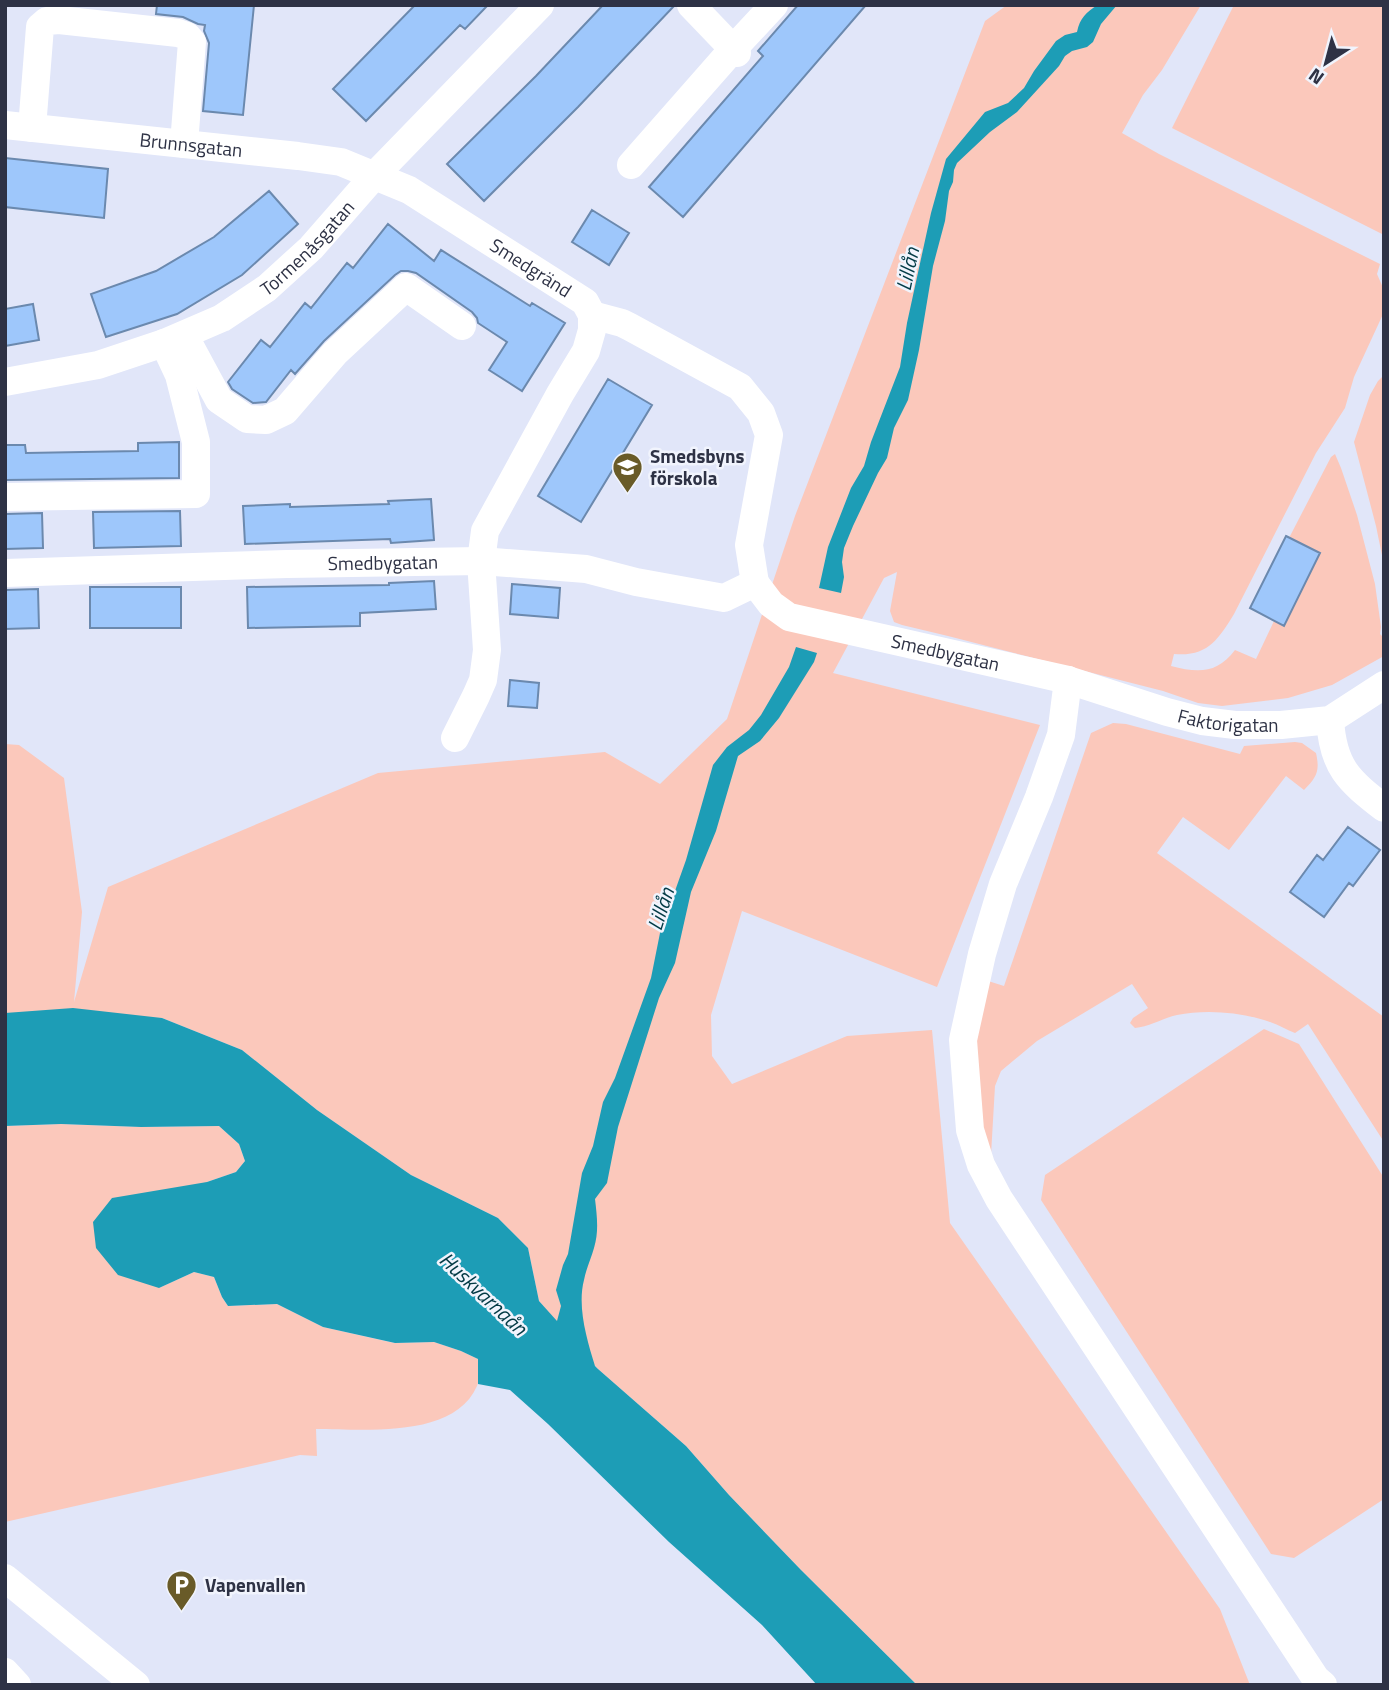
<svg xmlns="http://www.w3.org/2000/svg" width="1389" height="1690" font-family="'Titillium Web',sans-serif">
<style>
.green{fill:#fbc8bb}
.water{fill:#1d9db6}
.building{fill:#9ec7fb;stroke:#6b89ae;stroke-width:2}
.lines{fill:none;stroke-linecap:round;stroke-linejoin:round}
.minor{stroke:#fff;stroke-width:28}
.labels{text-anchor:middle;stroke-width:5;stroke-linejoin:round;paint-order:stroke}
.street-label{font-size:19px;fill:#2e3245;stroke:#f1f4fd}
.poi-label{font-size:19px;font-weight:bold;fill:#2e3245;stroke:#f1f4fd;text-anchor:start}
.water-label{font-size:21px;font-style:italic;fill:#033a45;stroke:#f1f4fd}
</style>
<rect width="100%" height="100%" fill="#e1e6f9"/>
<!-- green -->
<path class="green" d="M 1007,5 L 1201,5 L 1162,70 L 1143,95 L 1122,133 L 1159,154 L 1380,264 L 1377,274 L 1384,290 L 1384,312 L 1354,377 L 1345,408 L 1316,453 L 1234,614 C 1218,640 1207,657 1174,654 L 1171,666 C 1198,673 1217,674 1235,650 L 1256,659 L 1274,621 L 1284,625 L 1319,555 L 1289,538 L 1331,457 L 1335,454 L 1341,468 L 1357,515 L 1375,584 L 1381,627 L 1380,634 L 1384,638 L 1384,656 L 1332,685 L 1288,698 L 1222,706 L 1198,703 L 1163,691 L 948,636 L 902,625 L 894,622 L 890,611 L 897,572 L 884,578 L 833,673 L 1040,725 L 937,987 L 742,911 L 711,1015 L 712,1056 L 732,1084 L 847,1036 L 932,1030 L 950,1223 L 1220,1609 L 1250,1685 L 917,1685 L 801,1570 L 729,1495 L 686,1446 L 598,1369 L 539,1301 L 528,1248 L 498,1218 L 411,1175 L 317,1110 L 242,1050 L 162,1018 L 5,1015 L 5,744 L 19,745 L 64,778 L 82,912 L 74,1002 L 108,887 L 378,773 L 605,752 L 660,784 L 727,719 L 795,516 L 985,21 Z
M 1234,5 L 1384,5 L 1384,235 L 1172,128 Z
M 1384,375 L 1384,565 L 1376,526 L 1354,442 L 1370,395 L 1378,381 Z
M 1113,723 L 1126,724 L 1240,754 L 1244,746 L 1295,742 L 1302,743 L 1316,753 C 1320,771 1317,777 1304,790 L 1286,776 L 1229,850 L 1183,817 L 1157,853 L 1384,1017 L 1384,1142 L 1308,1024 L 1295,1033 C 1287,1030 1279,1025 1270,1022 C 1242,1012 1206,1009 1177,1015 C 1163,1018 1149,1027 1135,1028 L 1130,1023 L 1133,1018 L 1148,1008 L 1132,984 L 1037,1041 L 1001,1071 L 995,1086 L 990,1172 L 972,1065 L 985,980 L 1004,986 L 1091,733 Z
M 1264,1029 L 1299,1044 L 1384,1178 L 1384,1499 L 1294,1558 L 1271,1554 L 1041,1200 L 1045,1175 Z
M 61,1124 L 141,1127 L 219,1126 L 239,1144 L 245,1161 L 236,1172 L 207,1182 L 159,1288 L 194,1272 L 214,1277 L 222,1297 L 228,1306 L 277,1304 L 323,1327 L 394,1343 L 434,1342 L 461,1351 L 478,1359 C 478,1367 480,1379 477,1386 C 454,1439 364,1429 316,1429 L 317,1456 L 300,1455 L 5,1522 L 5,1126 Z"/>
<!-- water -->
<path class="water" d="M 1098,5 L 1117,5 L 1101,24 L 1093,42 L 1087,47 L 1072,51 L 1065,56 L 1059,66 L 1017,112 L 990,132 L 957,163 L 954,170 L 953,182 L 949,191 L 945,221 L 933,266 L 919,350 L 908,400 L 894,428 L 887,458 L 878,473 L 853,526 L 844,548 L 842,562 L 844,577 L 841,593 L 819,588 L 828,547 L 851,488 L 864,466 L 871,442 L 900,367 L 907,323 L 931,213 L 946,159 L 985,112 L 1008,103 L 1024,88 L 1034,71 L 1056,41 L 1065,35 L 1077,32 C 1080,18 1086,12 1098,5 Z
M 796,647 L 817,653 L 814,662 L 779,718 L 760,741 L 738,756 L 716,831 L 691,892 L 675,963 L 659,998 L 618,1127 L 607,1183 L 595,1199 C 597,1216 599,1232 594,1248 C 591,1259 586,1269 584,1280 C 577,1307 587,1340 595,1366 L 598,1369 L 686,1446 L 729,1495 L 801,1570 L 917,1685 L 817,1685 L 762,1625 L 669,1542 L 548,1424 L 510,1390 L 478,1384 L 478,1359 L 461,1351 L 434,1342 L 395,1343 L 323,1327 L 277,1304 L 228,1306 L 222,1297 L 214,1277 L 194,1272 L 159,1288 L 118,1275 L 96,1248 L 93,1222 L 112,1198 L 207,1182 L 236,1172 L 245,1161 L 239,1144 L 219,1126 L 141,1127 L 61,1124 L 5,1126 L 5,1013 L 73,1008 L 162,1018 L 242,1050 L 317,1110 L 411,1175 L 498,1218 L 528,1248 L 539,1301 L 557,1321 L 561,1306 L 556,1290 L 563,1265 L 568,1254 L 582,1173 L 593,1146 L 603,1102 L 615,1078 L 651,978 L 660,933 L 686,860 L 713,765 L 727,747 L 749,730 L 761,715 L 789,667 Z"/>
<!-- building -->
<path class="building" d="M 157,5 L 254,5 L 243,115 L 203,111 L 209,43 L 204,31 L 205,25 L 198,24 L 183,17 L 156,14 Z
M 415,5 L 488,5 L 465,29 L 460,25 L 366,121 L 333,89 Z
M 603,5 L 675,5 L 578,107 L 484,201 L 447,164 L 536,76 Z
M 798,5 L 866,5 L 683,217 L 649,187 L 763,56 L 758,51 Z
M 5,158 L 108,169 L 104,218 L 5,207 Z
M 269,191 L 298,224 L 242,275 L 177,314 L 106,337 L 91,294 L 156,271 L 214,237 Z
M 592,210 L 629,233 L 609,265 L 572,242 Z
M 388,224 L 434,261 L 441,250 L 530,306 L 532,303 L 565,323 L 522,391 L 489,370 L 507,342 L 478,323 L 477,318 L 472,312 L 416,273 L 408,271 L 401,271 L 395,275 L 324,341 L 295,374 L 291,370 L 266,402 L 253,403 L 232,389 L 228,382 L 261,340 L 270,347 L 305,303 L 311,308 L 347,263 L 353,268 Z
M 33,304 L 39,340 L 5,346 L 5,309 Z
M 608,379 L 652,405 L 581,522 L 538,496 Z
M 179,442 L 179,478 L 5,480 L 5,445 L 25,445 L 26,453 L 138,451 L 138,443 Z
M 431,499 L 434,540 L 391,543 L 390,539 L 245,544 L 243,506 L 290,504 L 290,507 L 389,504 L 388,501 Z
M 180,511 L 181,546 L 94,548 L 93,512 Z
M 42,513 L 43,548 L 5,549 L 5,514 Z
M 1286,536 L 1320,553 L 1284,626 L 1250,608 Z
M 434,581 L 436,609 L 360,613 L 360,626 L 248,628 L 247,587 L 389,585 L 389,583 Z
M 512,584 L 560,588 L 558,618 L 510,614 Z
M 90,587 L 181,587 L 181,628 L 90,628 Z
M 38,589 L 39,628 L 5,629 L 5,590 Z
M 510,680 L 539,683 L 537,708 L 508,706 Z
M 1348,827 L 1380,850 L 1353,886 L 1349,883 L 1324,917 L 1290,892 L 1317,855 L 1323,860 Z"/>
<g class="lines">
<!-- minor -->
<g class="minor">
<path d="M 691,5 L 737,53"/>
<path id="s1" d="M 5,125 L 298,156 L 341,162 L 409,190 L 585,302 L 592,315 L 592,330 L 586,351 L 560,394 L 485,531 L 481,561 L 487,650 L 483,680 L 476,696 L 455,738"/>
<path d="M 32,128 L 40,27 L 47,21 L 59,20 L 178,33 L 187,36 L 192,42 L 184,144"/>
<path d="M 631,165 L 733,49 L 774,5"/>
<path d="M 592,315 L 622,323 L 630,327 L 740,387 L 761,413 L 769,435 L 749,545 L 755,583"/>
<path d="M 184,335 L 219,400 L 247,419 L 266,420 L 285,411 L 335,353 L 406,287 L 462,326"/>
<path id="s2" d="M 5,382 L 98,365 L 164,343 L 222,318 L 267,288 L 311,248 L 374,176 L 540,5"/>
<path d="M 5,497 L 196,494 L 196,442 L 179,375 L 164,343"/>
<path id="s3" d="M 5,573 L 287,564 L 481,561 L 586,569 L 636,582 L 724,598 L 755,583 L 771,604 L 789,617 L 1068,680 L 1167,712 L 1202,721 L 1235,725 L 1281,725 L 1330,720 L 1384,685"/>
<path d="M 1068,680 L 1061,735 L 1039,797 L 1003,884 L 982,954 L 963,1040 L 970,1130 L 981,1165 L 999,1199 L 1316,1679 L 1323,1685"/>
<path d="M 1330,720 C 1333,767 1348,780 1384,808"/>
<path d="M 5,1578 L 136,1685"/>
<path d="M 5,1672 L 17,1685"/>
</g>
</g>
<!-- icons -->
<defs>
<symbol id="school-pin" viewBox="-11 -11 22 30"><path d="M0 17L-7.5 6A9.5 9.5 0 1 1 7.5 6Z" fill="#695b28" stroke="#f1f4fd"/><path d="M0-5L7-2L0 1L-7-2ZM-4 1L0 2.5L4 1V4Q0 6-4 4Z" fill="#fff"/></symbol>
<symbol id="parking-pin" viewBox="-11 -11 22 30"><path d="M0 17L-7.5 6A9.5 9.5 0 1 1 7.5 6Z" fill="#695b28" stroke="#f1f4fd"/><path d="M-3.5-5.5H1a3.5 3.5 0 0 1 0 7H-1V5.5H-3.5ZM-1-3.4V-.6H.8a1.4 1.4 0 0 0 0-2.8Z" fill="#fff"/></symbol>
</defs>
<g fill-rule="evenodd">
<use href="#school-pin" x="610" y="450" width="35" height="47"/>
<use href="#parking-pin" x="164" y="1568" width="35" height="47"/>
</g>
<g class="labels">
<!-- street labels -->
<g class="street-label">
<text dy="7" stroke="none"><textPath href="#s1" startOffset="187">Brunnsgatan</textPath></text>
<text dy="7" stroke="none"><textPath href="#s2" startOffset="338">Tormenåsgatan</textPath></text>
<text dy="7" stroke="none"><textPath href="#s1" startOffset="556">Smedgränd</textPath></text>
<text dy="7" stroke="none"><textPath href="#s3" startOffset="378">Smedbygatan</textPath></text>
<text dy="7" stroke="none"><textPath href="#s3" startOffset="966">Smedbygatan</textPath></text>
<text dy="7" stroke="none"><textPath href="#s3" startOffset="1258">Faktorigatan</textPath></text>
</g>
<!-- poi labels -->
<g class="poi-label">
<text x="650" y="463">Smedsbyns<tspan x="650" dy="22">förskola</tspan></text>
<text x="205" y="1592">Vapenvallen</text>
</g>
<!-- water labels -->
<g class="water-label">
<text transform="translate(908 269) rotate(-78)" y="7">Lillån</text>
<text transform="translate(661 909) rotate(-72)" y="7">Lillån</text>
<text transform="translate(483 1294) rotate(43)" y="7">Huskvarnaån</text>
</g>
</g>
<!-- border -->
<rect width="1389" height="1690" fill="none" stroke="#2e3245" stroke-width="14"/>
<!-- north arrow -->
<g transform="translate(1326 63) rotate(216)" stroke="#f1f4fd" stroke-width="5" paint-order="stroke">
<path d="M0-5L12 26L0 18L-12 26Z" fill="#2e3245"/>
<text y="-10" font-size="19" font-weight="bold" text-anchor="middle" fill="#2e3245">N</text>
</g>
</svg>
